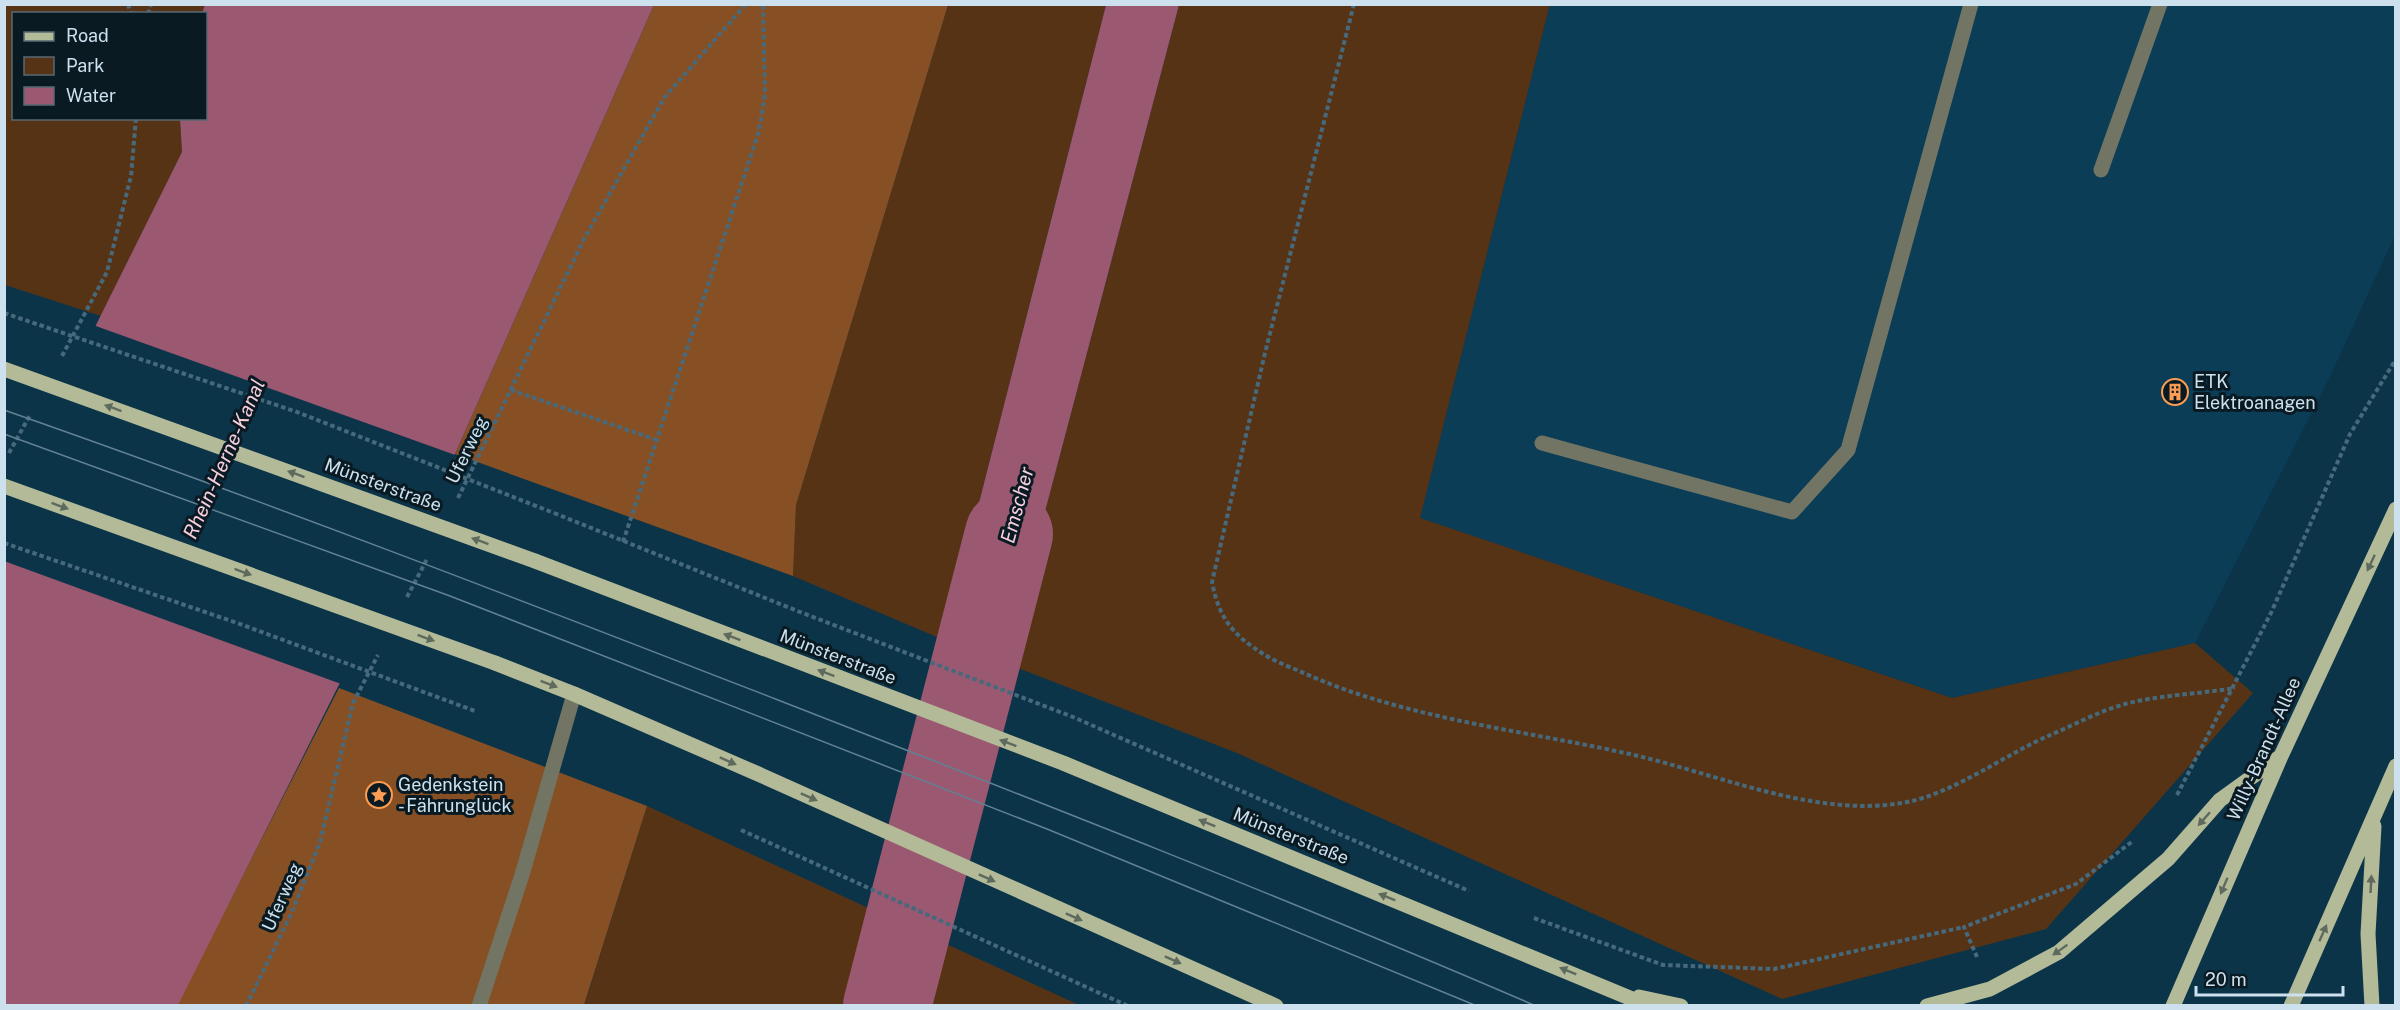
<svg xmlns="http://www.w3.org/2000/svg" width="2400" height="1010" font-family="'Public Sans',sans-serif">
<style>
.built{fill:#0b3d57}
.green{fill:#573316}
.forest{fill:#875024}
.water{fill:#9b5871}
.pier{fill:#0c3449}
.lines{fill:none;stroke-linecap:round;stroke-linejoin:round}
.river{stroke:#9b5871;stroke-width:88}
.path{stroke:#47697c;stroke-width:4;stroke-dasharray:4.5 3;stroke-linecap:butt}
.minor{stroke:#727564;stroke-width:15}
.major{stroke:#b3ba97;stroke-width:15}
.tram{stroke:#628193;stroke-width:1.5}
.path-bridge{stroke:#47697c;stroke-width:4;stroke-dasharray:4.5 3;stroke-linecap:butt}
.major-bridge{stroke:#b3ba97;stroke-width:15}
.oneway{fill:#5e6a5d}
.labels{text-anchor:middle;stroke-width:6;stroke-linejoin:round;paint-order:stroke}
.poi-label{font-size:18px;fill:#cce0ed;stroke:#0a1a23;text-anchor:start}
.street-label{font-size:18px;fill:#cce0ed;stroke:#0a1a23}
.water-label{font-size:20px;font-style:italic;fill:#f7cedc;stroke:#0a1a23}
</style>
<rect width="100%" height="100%" fill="#0c3449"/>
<!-- built -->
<path class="built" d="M 1550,5 L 2395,5 L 2395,235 L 2332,372 L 2195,643 L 1952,698 L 1420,518 Z"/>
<!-- green -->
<path class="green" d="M 1550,4 L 1420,518 L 1952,698 L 2195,643 L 2253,693 L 2046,929 L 1782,999 L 1237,753 L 1005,663 L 1179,5 Z
M 5,5 L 205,5 L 202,14 L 14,14 L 14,118 L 180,119 L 182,152 L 101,316 L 5,285 Z
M 948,5 L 1106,5 L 944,640 L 793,576 L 796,505 Z
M 647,806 L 1079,1005 L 584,1006 Z"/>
<!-- forest -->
<path class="forest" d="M 654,5 L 948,5 L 796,505 L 793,576 L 455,454 Z
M 339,688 L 647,806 L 584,1005 L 176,1006 Z"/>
<!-- water -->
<path class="water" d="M 205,5 L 654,5 L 455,454 L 178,1005 L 5,1005 L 4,510 L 182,152 L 180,119 L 206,118 L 206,14 L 202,13 Z
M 1106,5 L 1179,5 L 1005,663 L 944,640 Z"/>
<!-- pier -->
<path class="pier" d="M 93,325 L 458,456 L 344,685 L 4,561 L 4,503 Z"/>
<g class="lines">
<!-- river -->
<path class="river" d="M 887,1006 L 1009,534"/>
<!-- path -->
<path class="path" d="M 128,4 L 131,14
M 1354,4 L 1265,353 L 1212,582 C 1219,619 1234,636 1265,655 C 1278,663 1293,668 1306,674 C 1410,720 1524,730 1634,755 C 1721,775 1823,821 1912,801 C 1958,790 2005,755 2048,736 C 2072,726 2099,711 2125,704 C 2159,695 2199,694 2235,688
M 148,14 L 151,4
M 62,356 L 107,272 L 131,176 L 136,118
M 511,390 L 657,440
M 9,453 L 30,415
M 458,498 L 584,239 L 664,98 L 746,4
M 554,513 L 800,612 L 1073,717 L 1469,891
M 623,542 L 759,131 L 765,94 L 763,4
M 407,597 L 427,559
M 2177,795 L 2271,613 L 2350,434 L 2396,359
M 741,830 L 1128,1006
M 1534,918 L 1663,965 L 1774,969 L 1964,927
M 1977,957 L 1964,927 L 2076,884 L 2133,841
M 246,1006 L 291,914 L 320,842 L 353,703 L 378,655"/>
<!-- minor -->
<path class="minor" d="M 2101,170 L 2160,4
M 1542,443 L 1792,512 L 1848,450 L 1971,4
M 479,1006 L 522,875 L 574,694"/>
<!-- major -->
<path class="major" d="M 535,561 L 1063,763 L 1649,1006
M 495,663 L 574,694 L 756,773 L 1276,1006
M 1639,997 L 1681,1006
M 1927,1006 L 1990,989 L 2059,952 L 2168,859 L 2220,800 L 2281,756
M 2173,1006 L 2281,756 L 2396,509
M 2291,1006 L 2396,766
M 2372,1006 L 2368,934 L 2374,826"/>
<!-- tram -->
<path class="tram" d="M 4,410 C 264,501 521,600 778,700 C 1032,799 1286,898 1536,1006
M 4,434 L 450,596 L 1047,829 L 1477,1006"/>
<!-- path-bridge -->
<path class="path-bridge" d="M 4,313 L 297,412 L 554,513
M 4,543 L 240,624 L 475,711"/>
<!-- major-bridge -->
<path class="major-bridge" d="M 4,369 L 535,561
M 4,486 L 495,663"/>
</g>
<!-- one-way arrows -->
<defs><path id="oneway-solid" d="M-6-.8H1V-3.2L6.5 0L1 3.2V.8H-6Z" transform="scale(1.5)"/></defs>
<g class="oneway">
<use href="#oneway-solid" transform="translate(113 408) rotate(-160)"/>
<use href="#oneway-solid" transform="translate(296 474) rotate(-160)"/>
<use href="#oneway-solid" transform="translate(60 506) rotate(20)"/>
<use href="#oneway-solid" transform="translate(480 541) rotate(-160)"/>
<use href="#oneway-solid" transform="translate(2371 563) rotate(115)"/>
<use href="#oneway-solid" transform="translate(243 572) rotate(20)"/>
<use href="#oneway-solid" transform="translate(732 637) rotate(-159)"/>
<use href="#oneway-solid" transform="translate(426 638) rotate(20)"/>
<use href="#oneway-solid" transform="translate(826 673) rotate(-159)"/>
<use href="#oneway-solid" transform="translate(549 684) rotate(21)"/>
<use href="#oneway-solid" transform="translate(1008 743) rotate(-159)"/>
<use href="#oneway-solid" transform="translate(728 761) rotate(24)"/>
<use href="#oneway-solid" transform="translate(809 797) rotate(24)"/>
<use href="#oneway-solid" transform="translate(2204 819) rotate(131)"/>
<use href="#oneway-solid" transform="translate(1207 823) rotate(-158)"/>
<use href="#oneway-solid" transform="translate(987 878) rotate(24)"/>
<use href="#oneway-solid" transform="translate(2371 884) rotate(-87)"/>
<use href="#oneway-solid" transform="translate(2224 886) rotate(113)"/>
<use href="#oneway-solid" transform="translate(1387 897) rotate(-158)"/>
<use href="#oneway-solid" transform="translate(1074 917) rotate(24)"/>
<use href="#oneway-solid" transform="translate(2323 933) rotate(-66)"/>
<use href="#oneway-solid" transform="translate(2060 950) rotate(145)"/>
<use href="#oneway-solid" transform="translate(1173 960) rotate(24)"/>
<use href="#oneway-solid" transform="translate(1568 971) rotate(-158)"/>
</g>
<!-- icons -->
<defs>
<symbol id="building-ring" viewBox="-11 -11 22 22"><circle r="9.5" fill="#0a1a23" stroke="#fc9d53" stroke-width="1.5"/><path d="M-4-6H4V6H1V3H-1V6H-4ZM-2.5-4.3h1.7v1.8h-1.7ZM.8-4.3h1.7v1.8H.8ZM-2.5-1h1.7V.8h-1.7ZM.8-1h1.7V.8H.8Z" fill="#fc9d53"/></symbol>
<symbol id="sight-ring" viewBox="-11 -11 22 22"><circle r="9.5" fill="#0a1a23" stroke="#fc9d53" stroke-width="1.5"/><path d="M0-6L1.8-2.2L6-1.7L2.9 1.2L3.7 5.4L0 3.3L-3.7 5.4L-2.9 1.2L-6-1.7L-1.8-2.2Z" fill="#fc9d53"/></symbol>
</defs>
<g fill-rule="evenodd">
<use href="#building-ring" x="2160" y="377" width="30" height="30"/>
<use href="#sight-ring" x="364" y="780" width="30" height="30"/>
</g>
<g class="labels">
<!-- poi labels -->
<g class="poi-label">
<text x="2194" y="388">ETK<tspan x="2194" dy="21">Elektroanagen</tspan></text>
<text x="398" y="791">Gedenkstein<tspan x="398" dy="21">- Fährunglück</tspan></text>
</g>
<!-- street labels -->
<g class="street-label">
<text transform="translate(467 450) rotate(-64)" y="6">Uferweg</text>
<text transform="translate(383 485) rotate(20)" y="6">Münsterstraße</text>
<text transform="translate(838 657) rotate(21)" y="6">Münsterstraße</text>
<text transform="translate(2264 749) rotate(-66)" y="6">Willy-Brandt-Allee</text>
<text transform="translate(1291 836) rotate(22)" y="6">Münsterstraße</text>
<text transform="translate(282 897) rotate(-66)" y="6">Uferweg</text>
</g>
<!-- water labels -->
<g class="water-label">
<text transform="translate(224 459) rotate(-66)" y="7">Rhein-Herne-Kanal</text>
<text transform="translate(1017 505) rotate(-75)" y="7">Emscher</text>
</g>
</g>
<!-- border -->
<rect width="2400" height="1010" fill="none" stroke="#cce0ed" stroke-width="12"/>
<!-- legend -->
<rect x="12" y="12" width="195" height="108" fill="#0a1a23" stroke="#586974" stroke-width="1.5"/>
<rect x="24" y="32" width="30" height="9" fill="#b3ba97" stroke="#586974" stroke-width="1.5"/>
<text x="66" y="42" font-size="18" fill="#cce0ed">Road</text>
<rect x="24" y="57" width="30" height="18" fill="#573316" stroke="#586974" stroke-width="1.5"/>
<text x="66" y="72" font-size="18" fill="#cce0ed">Park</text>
<rect x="24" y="87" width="30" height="18" fill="#9b5871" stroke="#586974" stroke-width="1.5"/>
<text x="66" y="102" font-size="18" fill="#cce0ed">Water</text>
<!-- scale -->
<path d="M2196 986v9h147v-9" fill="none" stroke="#cce0ed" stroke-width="3"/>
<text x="2205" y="986" font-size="18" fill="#cce0ed" stroke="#0a1a23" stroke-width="4.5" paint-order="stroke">20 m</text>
</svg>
